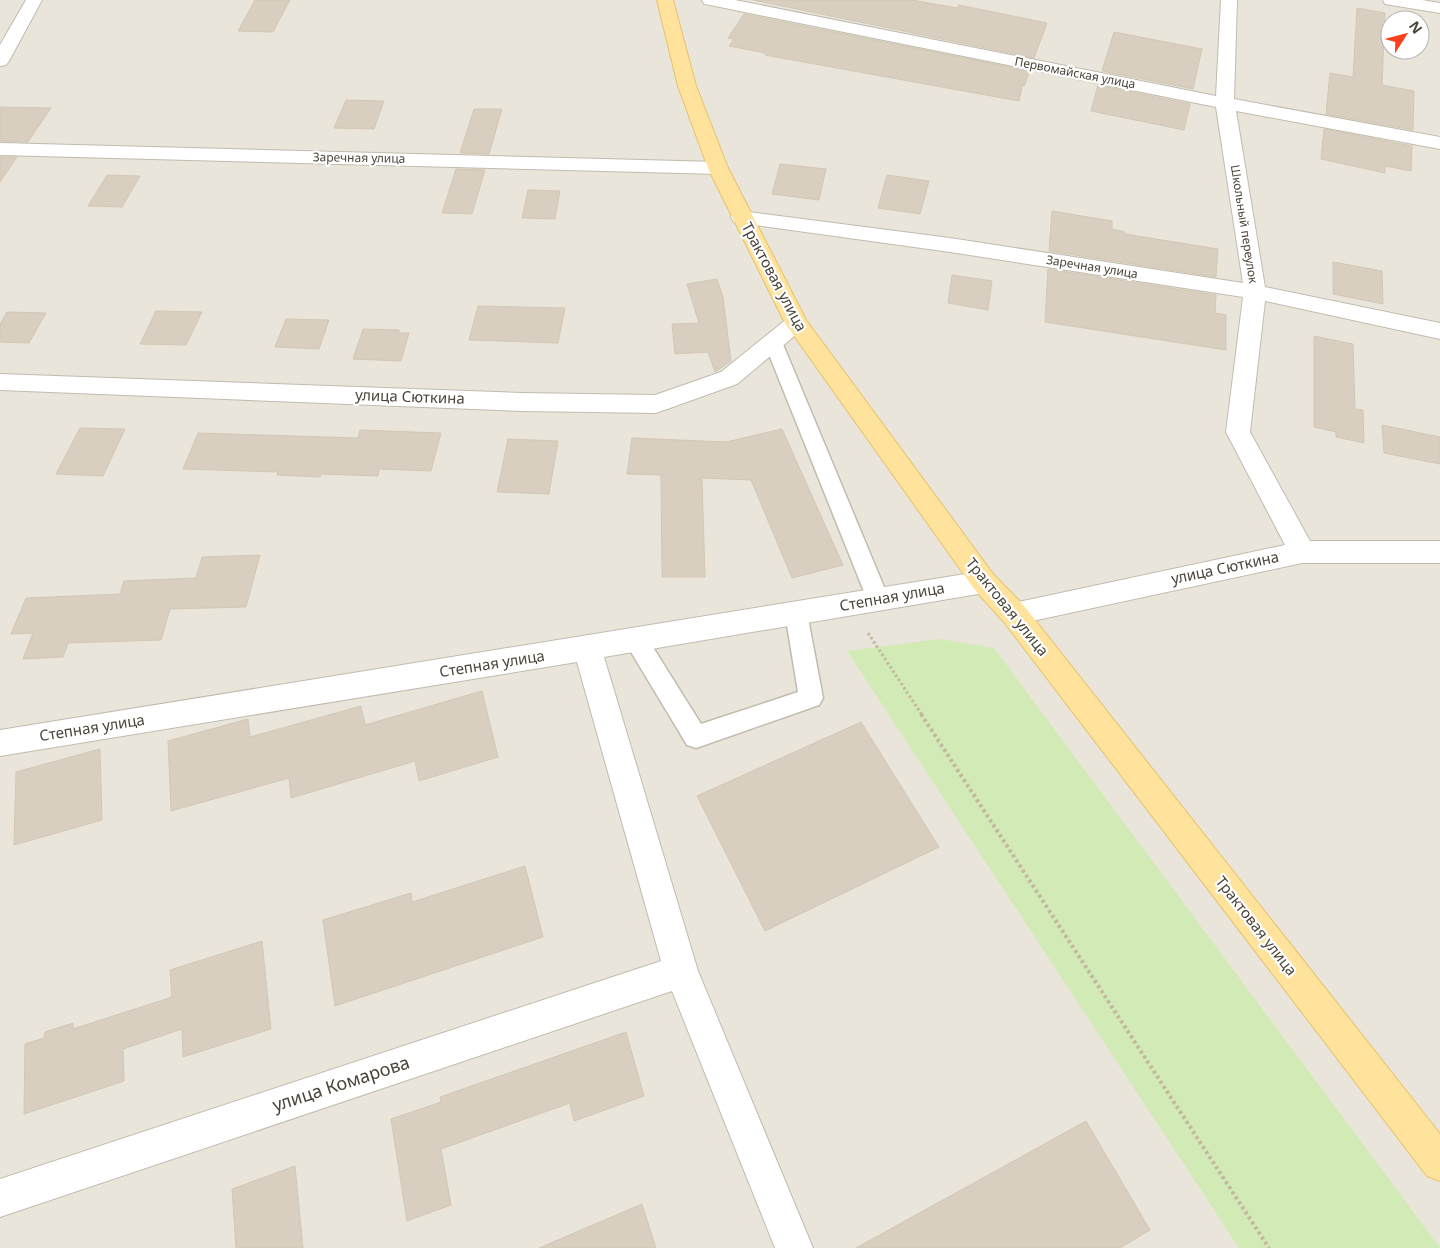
<svg xmlns="http://www.w3.org/2000/svg" width="1440" height="1248" font-family="'Noto Sans',sans-serif">
<style>
.residential{fill:#eae5da;fill-rule:evenodd}
.green{fill:#d2eab5}
.building{fill:#d8cfc1;stroke:#d3c7b4}
.lines{fill:none;stroke-linecap:round;stroke-linejoin:round}
.lane-casing{stroke:#c2bbae;stroke-width:3}
.street-casing{stroke:#c2bbae;stroke-width:2}
.primary-casing{stroke:#e6c16a;stroke-width:2}
.path-far1{stroke:#c4b79f;stroke-width:3;stroke-dasharray:2.5 2.5;stroke-linecap:butt}
.path{stroke:#c4b79f;stroke-width:4;stroke-dasharray:3 3;stroke-linecap:butt}
.lane{fill:#fff;fill-rule:evenodd}
.street{fill:#fff;fill-rule:evenodd}
.primary{fill:#ffe39c;fill-rule:evenodd}
.labels{text-anchor:middle;stroke-width:4.5;stroke-linejoin:round;paint-order:stroke}
.far-street-label{font-size:12px;fill:#4b4439;stroke:#fff}
.street-label{font-size:15px;fill:#4b4439;stroke:#fff}
.near-street-label{font-size:18px;fill:#4b4439;stroke:#fff}
</style>
<rect width="100%" height="100%" fill="#f6f3ec"/>
<!-- residential -->
<path class="residential" d="M 0,0 L 1440,0 L 1440,1248 L 0,1248 ZM 1390,20 L 1420,20 L 1420,50 L 1390,50 Z"/>
<!-- green -->
<path class="green" d="M 940,639 L 994,648 L 1440,1248 L 1239,1248 L 847,651 Z"/>
<!-- building -->
<path class="building" d="M 255,0 L 290,0 L 273,32 L 238,31 Z
M 753,0 L 912,0 L 957,8 L 959,5 L 1047,23 L 1034,58 Z
M 1357,8 L 1385,13 L 1382,85 L 1414,91 L 1413,130 L 1326,114 L 1330,73 L 1353,77 Z
M 744,14 L 1030,71 L 1024,86 L 1022,86 L 1019,101 L 765,55 L 765,53 L 729,46 L 734,39 L 728,38 Z
M 1114,32 L 1202,49 L 1193,89 L 1102,71 Z
M 1098,85 L 1190,104 L 1184,130 L 1091,111 Z
M 346,100 L 384,101 L 374,129 L 334,128 Z
M 0,107 L 51,108 L 28,142 L 0,141 Z
M 474,109 L 502,109 L 489,154 L 460,153 Z
M 1324,129 L 1412,146 L 1411,171 L 1385,166 L 1385,173 L 1321,159 Z
M 0,157 L 17,157 L 0,182 Z
M 780,164 L 826,169 L 819,200 L 772,194 Z
M 456,169 L 485,170 L 472,214 L 442,213 Z
M 107,175 L 140,176 L 122,207 L 88,206 Z
M 887,175 L 929,181 L 920,214 L 878,208 Z
M 528,190 L 560,191 L 555,219 L 522,218 Z
M 1052,211 L 1112,221 L 1112,229 L 1125,232 L 1125,234 L 1218,249 L 1216,277 L 1049,251 Z
M 1333,262 L 1382,271 L 1383,304 L 1333,294 Z
M 1048,269 L 1216,295 L 1215,313 L 1226,315 L 1226,350 L 1045,322 Z
M 952,275 L 992,281 L 988,310 L 948,303 Z
M 717,279 L 723,297 L 731,361 L 715,372 L 708,352 L 675,354 L 672,324 L 699,323 L 687,284 Z
M 478,306 L 565,308 L 558,343 L 469,340 Z
M 156,311 L 202,312 L 186,345 L 140,344 Z
M 7,312 L 46,313 L 29,343 L 0,342 L 0,324 Z
M 286,319 L 329,320 L 319,349 L 275,347 Z
M 363,329 L 399,330 L 399,333 L 409,333 L 401,361 L 353,359 Z
M 1314,336 L 1353,344 L 1355,409 L 1363,410 L 1364,443 L 1336,437 L 1336,432 L 1314,427 Z
M 1382,425 L 1440,437 L 1440,464 L 1384,453 Z
M 80,428 L 125,429 L 103,476 L 56,474 Z
M 782,429 L 843,565 L 792,578 L 751,480 L 702,478 L 705,577 L 662,577 L 661,475 L 627,474 L 632,438 L 726,442 Z
M 360,430 L 441,433 L 431,471 L 379,469 L 378,476 L 321,474 L 320,477 L 277,475 L 278,472 L 183,469 L 198,433 L 358,438 Z
M 508,439 L 558,441 L 549,494 L 497,492 Z
M 260,555 L 246,607 L 170,609 L 161,640 L 68,643 L 63,657 L 23,659 L 33,633 L 11,634 L 26,598 L 120,594 L 124,581 L 196,578 L 202,557 Z
M 482,691 L 498,757 L 419,781 L 415,761 L 291,798 L 289,778 L 171,811 L 168,741 L 248,719 L 250,737 L 361,706 L 365,725 Z
M 861,722 L 939,847 L 765,931 L 697,796 Z
M 100,749 L 102,820 L 14,845 L 16,772 Z
M 525,866 L 543,937 L 335,1006 L 323,920 L 411,893 L 412,902 Z
M 262,941 L 271,1029 L 183,1057 L 182,1029 L 123,1049 L 124,1081 L 24,1114 L 25,1044 L 44,1038 L 45,1032 L 73,1023 L 73,1029 L 172,997 L 170,970 Z
M 626,1032 L 644,1096 L 574,1121 L 570,1103 L 441,1149 L 451,1205 L 407,1221 L 391,1119 L 441,1102 L 440,1097 Z
M 1086,1121 L 1150,1230 L 1120,1248 L 856,1248 Z
M 295,1166 L 303,1248 L 236,1248 L 232,1189 Z
M 642,1204 L 656,1248 L 539,1248 Z"/>
<g class="lines">
<defs>
<path id="lane" d="M 773,336 L 780,337 L 782,342 L 889,599 L 886,605 L 878,608 L 870,605 L 867,599 L 764,342 L 766,337 Z
M 796,604 L 804,606 L 807,613 L 823,698 L 819,705 L 696,748 L 687,745 L 628,647 L 625,640 L 628,633 L 636,630 L 644,633 L 701,724 L 798,692 L 785,613 L 788,606 Z"/>
<path id="street" d="M 26,0 L 42,0 L 9,61 L 6,65 L 0,66 L 0,45 Z
M 702,0 L 735,0 L 1216,96 L 1221,0 L 1237,0 L 1234,99 L 1440,137 L 1440,149 L 1236,111 L 1265,287 L 1440,323 L 1440,339 L 1265,301 L 1250,432 L 1310,541 L 1440,541 L 1440,563 L 1302,563 L 1014,625 L 1004,622 L 1000,614 L 1004,606 L 1014,603 L 1285,545 L 1226,432 L 1243,297 L 950,252 L 741,223 L 734,222 L 731,217 L 734,212 L 741,211 L 950,238 L 1243,283 L 1216,107 L 710,5 L 704,4 Z
M 1383,0 L 1422,0 L 1440,3 L 1440,13 L 1391,5 L 1385,4 Z
M 0,143 L 718,162 L 725,164 L 728,168 L 725,172 L 718,174 L 0,155 Z
M 796,315 L 804,318 L 807,323 L 804,328 L 737,384 L 656,413 L 522,411 L 0,390 L 0,374 L 522,393 L 655,395 L 721,372 L 788,318 Z
M 984,571 L 993,574 L 997,582 L 993,590 L 984,593 L 604,657 L 698,971 L 813,1248 L 775,1248 L 672,991 L 0,1217 L 0,1179 L 661,961 L 577,662 L 0,756 L 0,730 Z"/>
<path id="primary" d="M 657,0 L 673,0 L 696,86 L 728,168 L 806,320 L 993,574 L 1024,606 L 1440,1134 L 1440,1181 L 1427,1176 L 1004,622 L 975,590 L 785,323 L 708,168 L 678,86 Z"/>
</defs>
<!-- lane casing -->
<use href="#lane" class="lane-casing"/>
<!-- street casing -->
<use href="#street" class="street-casing"/>
<!-- primary casing -->
<use href="#primary" class="primary-casing"/>
<!-- path-far1 -->
<path class="path-far1" d="M 868,633 L 922,715"/>
<!-- path -->
<path class="path" d="M 921,714 L 1269,1248"/>
<!-- lane -->
<use href="#lane" class="lane"/>
<!-- street -->
<use href="#street" class="street"/>
<!-- primary -->
<use href="#primary" class="primary"/>
</g>
<g class="labels">
<!-- far-street labels -->
<g class="far-street-label">
<text transform="translate(1075 73) rotate(11)" y="4">Первомайская улица</text>
<text transform="translate(359 158) rotate(1)" y="4">Заречная улица</text>
<text transform="translate(1244 224) rotate(81)" y="4">Школьный переулок</text>
<text transform="translate(1092 267) rotate(9)" y="4">Заречная улица</text>
</g>
<!-- street labels -->
<g class="street-label">
<text transform="translate(774 277) rotate(62)" y="5">Трактовая улица</text>
<text transform="translate(410 397) rotate(2)" y="5">улица Сюткина</text>
<text transform="translate(1225 568) rotate(-12)" y="5">улица Сюткина</text>
<text transform="translate(892 597) rotate(-10)" y="5">Степная улица</text>
<text transform="translate(1007 607) rotate(51)" y="5">Трактовая улица</text>
<text transform="translate(492 664) rotate(-9)" y="5">Степная улица</text>
<text transform="translate(92 728) rotate(-9)" y="5">Степная улица</text>
<text transform="translate(1256 926) rotate(52)" y="5">Трактовая улица</text>
</g>
<!-- near-street labels -->
<g class="near-street-label">
<text transform="translate(341 1084) rotate(-18)" y="6">улица Комарова</text>
</g>
</g>
<!-- north arrow -->
<g transform="translate(1405 35) rotate(54)"><circle r="24" fill="#ffffff" stroke="#b7b4b0"/>
<path d="M0-4L9 19L0 12L-9 19Z" fill="#fc3f1d"/>
<text y="-8" font-size="14" font-weight="bold" text-anchor="middle" fill="#4b4439">N</text>
</g>
</svg>
